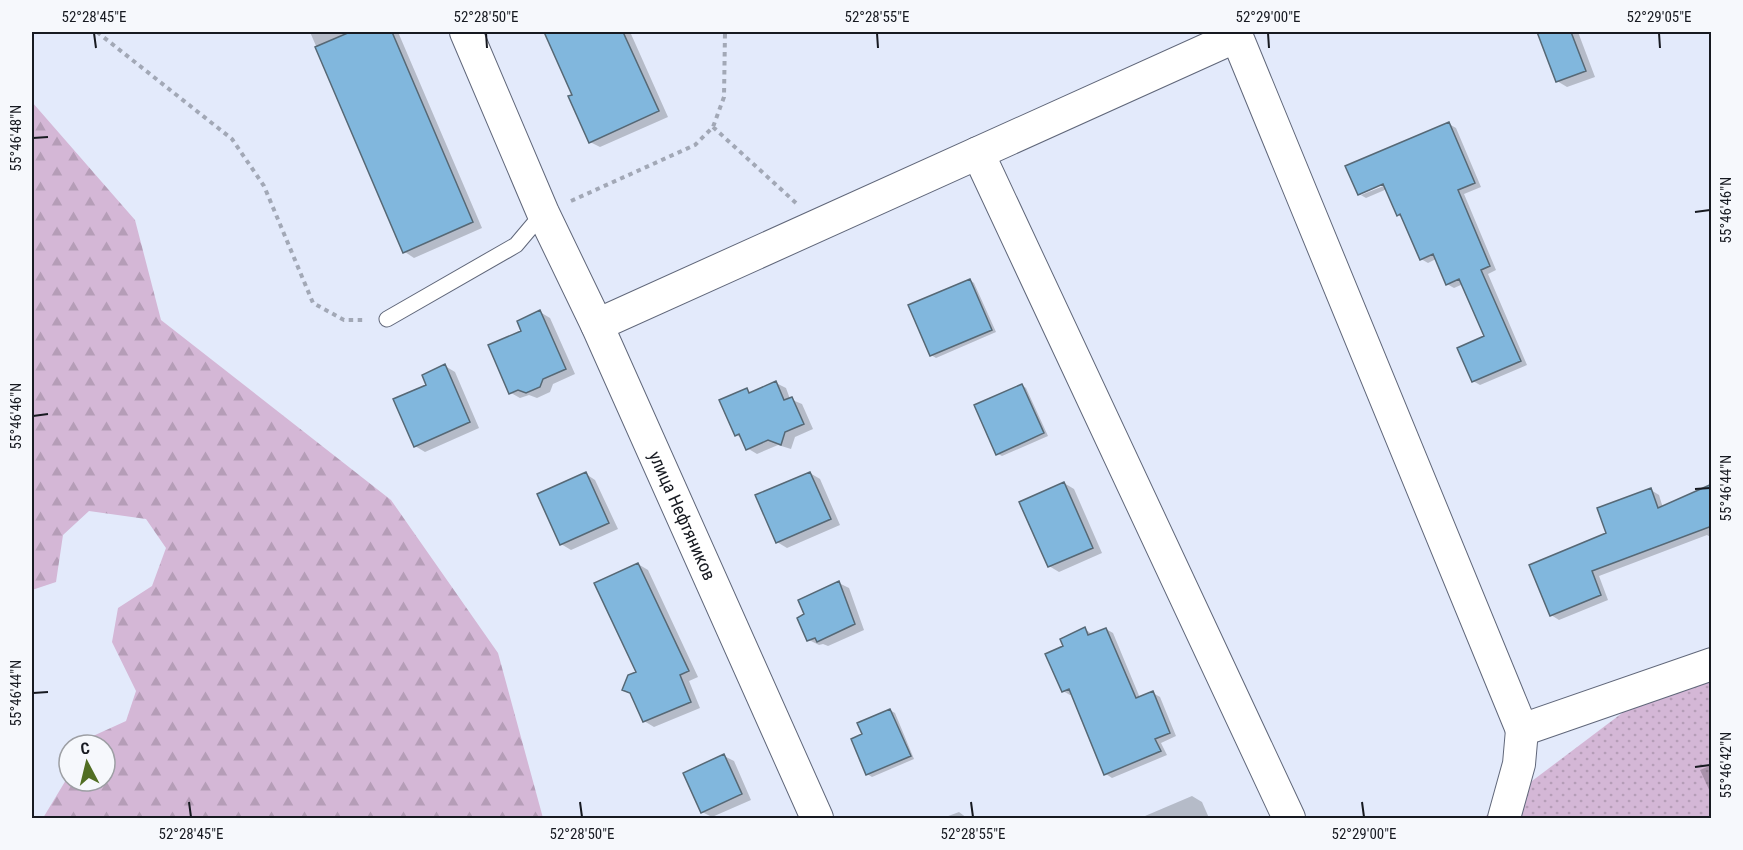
<svg xmlns="http://www.w3.org/2000/svg" width="1743" height="850" font-family="'Roboto Condensed',sans-serif">
<style>
.grass{fill:url(#grass-dots)}
.forest{fill:url(#forest-firs)}
.shadow{fill:#0003;fill-rule:evenodd}
.building{fill:#81b7dd;stroke:#566875;stroke-width:1.5}
.lines{fill:none;stroke-linecap:round;stroke-linejoin:round}
.lane-casing{stroke:#60677a;stroke-width:17}
.street-casing{stroke:#60677a;stroke-width:34}
.path{stroke:#a2a8b6;stroke-width:4;stroke-dasharray:4.5 4.5;stroke-linecap:butt}
.lane{stroke:#fff;stroke-width:15}
.street{stroke:#fff;stroke-width:32}
.ticks{fill:none;stroke:#171a21;stroke-width:2}
.labels{text-anchor:middle;stroke-width:5;stroke-linejoin:round;paint-order:stroke}
.street-label{font-size:18px;fill:#171a21;stroke:#f6f8fc}
.neatline{fill:none;stroke:#171a21;stroke-width:2}
.ticks-label{font-size:15px;text-anchor:middle;fill:#171a21}
</style>
<defs>
<pattern id="grass-dots" width="8" height="8" patternUnits="userSpaceOnUse" patternTransform="scale(1.5)"><rect width="8" height="8" fill="#d4b7d6"/><path d="M2 2h.1M6 6h.1" fill="none" stroke="#b59db7" stroke-width="1.8" stroke-linecap="round"/></pattern>
<pattern id="forest-firs" width="22" height="20" patternUnits="userSpaceOnUse" patternTransform="scale(1.5)"><rect width="22" height="20" fill="#d4b7d6"/><path d="M5 1l3.5 6h-7zM16 11l3.5 6h-7z" fill="#b59db7"/></pattern>
</defs>
<rect width="100%" height="100%" fill="#e3eafb"/>
<!-- grass -->
<path class="grass" d="M 1711,646 L 1711,818 L 1483,818 Z"/>
<!-- forest -->
<path class="forest" d="M 32,102 L 135,220 L 161,320 L 391,500 L 498,653 L 543,818 L 43,818 L 69,775 L 69,781 L 105,781 L 105,745 L 87,745 L 93,736 L 126,721 L 136,691 L 112,642 L 118,608 L 152,586 L 166,548 L 146,519 L 89,511 L 63,535 L 56,582 L 32,590 Z"/>
<!-- shadow -->
<path class="shadow" d="M 310,32 L 398,32 L 482,228 L 414,258 L 405,252 Z
M 545,32 L 634,32 L 631,34 L 668,117 L 600,147 L 590,142 L 574,95 Z
M 1554,32 L 1578,32 L 1595,77 L 1567,87 L 1557,81 L 1541,36 Z
M 1449,124 L 1456,128 L 1481,187 L 1464,194 L 1496,270 L 1488,274 L 1527,365 L 1480,385 L 1473,381 L 1459,348 L 1486,337 L 1463,284 L 1454,288 L 1447,284 L 1436,259 L 1428,263 L 1421,259 L 1404,218 L 1398,215 L 1387,189 L 1366,198 L 1359,194 L 1347,167 ZM 1390,180 L 1391,183 L 1361,195 L 1361,192 Z
M 970,280 L 974,283 L 996,332 L 936,358 L 931,355 Z
M 540,312 L 550,318 L 575,374 L 553,384 L 550,392 L 537,398 L 529,395 L 520,398 L 511,393 L 523,332 Z
M 445,366 L 455,372 L 479,428 L 425,452 L 415,446 L 428,386 Z
M 776,383 L 786,388 L 790,399 L 802,404 L 813,429 L 795,437 L 791,449 L 778,445 L 757,454 L 747,448 L 742,439 L 737,435 L 746,390 L 752,393 Z
M 1022,385 L 1026,388 L 1048,436 L 1002,456 L 998,454 Z
M 810,473 L 820,479 L 840,525 L 787,548 L 777,542 Z
M 586,474 L 595,480 L 618,529 L 571,550 L 561,544 Z
M 1064,483 L 1074,489 L 1102,553 L 1059,572 L 1049,566 Z
M 1712,486 L 1712,538 L 1707,535 L 1599,576 L 1608,600 L 1559,620 L 1551,615 L 1608,534 L 1651,490 L 1659,495 L 1663,508 Z
M 638,564 L 648,570 L 698,677 L 689,681 L 700,708 L 654,727 L 644,721 L 638,673 Z
M 839,583 L 849,588 L 864,630 L 828,646 L 823,644 L 819,645 L 809,640 L 806,615 Z
M 1085,629 L 1093,635 L 1106,629 L 1113,633 L 1140,698 L 1153,693 L 1160,697 L 1176,736 L 1161,743 L 1167,755 L 1112,778 L 1106,774 L 1073,694 L 1070,695 L 1063,691 L 1065,647 Z
M 890,710 L 895,713 L 914,759 L 872,777 L 867,774 L 864,735 Z
M 724,756 L 734,761 L 751,800 L 712,817 L 702,812 Z
M 1712,765 L 1712,796 L 1700,770 Z
M 1192,796 L 1202,802 L 1209,818 L 1146,818 L 1145,816 Z
M 959,812 L 967,818 L 943,818 Z"/>
<!-- building -->
<path class="building" d="M 350,32 L 392,32 L 473,222 L 403,253 L 315,47 Z
M 544,32 L 623,32 L 659,111 L 589,143 L 568,96 L 572,95 Z
M 1537,32 L 1571,32 L 1586,71 L 1556,82 Z
M 1449,122 L 1475,183 L 1458,190 L 1490,266 L 1481,270 L 1521,361 L 1472,382 L 1457,348 L 1484,336 L 1459,279 L 1446,285 L 1433,254 L 1420,260 L 1400,214 L 1397,216 L 1383,184 L 1358,195 L 1345,166 Z
M 970,279 L 992,330 L 930,356 L 908,305 Z
M 540,310 L 566,369 L 543,379 L 540,387 L 526,393 L 518,390 L 509,394 L 488,345 L 521,331 L 517,321 Z
M 445,364 L 470,422 L 414,447 L 393,399 L 426,385 L 422,375 Z
M 776,381 L 784,400 L 792,397 L 804,424 L 785,432 L 781,445 L 768,440 L 746,450 L 739,434 L 735,436 L 719,400 L 747,388 L 749,393 Z
M 1022,384 L 1044,433 L 996,455 L 974,405 Z
M 586,472 L 609,523 L 560,545 L 537,494 Z
M 810,472 L 831,519 L 776,543 L 755,495 Z
M 1064,482 L 1093,548 L 1048,567 L 1019,502 Z
M 1712,484 L 1712,526 L 1592,571 L 1601,595 L 1550,616 L 1529,565 L 1606,533 L 1597,508 L 1651,488 L 1658,508 Z
M 638,563 L 689,671 L 680,675 L 691,702 L 643,722 L 630,693 L 622,690 L 628,675 L 636,672 L 594,583 Z
M 839,581 L 855,624 L 817,642 L 815,638 L 807,641 L 797,618 L 804,614 L 798,600 Z
M 1085,627 L 1088,635 L 1106,628 L 1136,698 L 1153,691 L 1170,733 L 1155,739 L 1161,751 L 1104,775 L 1069,689 L 1062,692 L 1045,654 L 1063,646 L 1060,639 Z
M 890,709 L 911,756 L 866,775 L 851,739 L 862,734 L 857,723 Z
M 724,754 L 742,794 L 701,813 L 683,773 Z"/>
<g class="lines">
<defs>
<path id="lane" d="M 387,319 L 516,245 L 543,213"/>
<g id="street">
<path id="s1" d="M 466,32 L 543,213 L 597,325 L 817,818"/>
<path d="M 1235,32 L 1522,730"/>
<path d="M 978,153 L 1289,818"/>
<path d="M 597,325 L 1237,36"/>
<path d="M 1504,818 L 1519,764 L 1522,730 L 1712,664"/>
</g>
</defs>
<!-- lane casing -->
<use href="#lane" class="lane-casing"/>
<!-- street casing -->
<use href="#street" class="street-casing"/>
<!-- path -->
<path class="path" d="M 97,32 L 232,139 L 264,186 L 313,303 L 344,320 L 365,320
M 713,127 L 796,203
M 571,201 L 695,145 L 713,127 L 724,97 L 725,32"/>
<!-- lane -->
<use href="#lane" class="lane"/>
<!-- street -->
<use href="#street" class="street"/>
</g>
<!-- ticks -->
<path class="ticks" d="M 94,33 L 96,48M 486,33 L 487,48M 877,33 L 878,48M 1268,33 L 1269,48M 1659,33 L 1660,48M 33,138 L 48,137M 1695,212 L 1710,210M 33,416 L 48,414M 1695,489 L 1710,488M 33,693 L 48,692M 1695,767 L 1710,765M 189,802 L 191,817M 580,802 L 582,817M 971,802 L 973,817M 1362,802 L 1364,817"/>
<g class="labels">
<!-- street labels -->
<g class="street-label">
<text dy="6" stroke="none"><textPath href="#s1" startOffset="530">улица Нефтяников</textPath></text>
</g>
</g>
<!-- border -->
<rect width="1743" height="850" fill="none" stroke="#f6f8fc" stroke-width="66"/>
<!-- north arrow -->
<g transform="translate(87 763) rotate(353)"><circle r="28" fill="#f6f8fc" stroke="#9d9fa4" stroke-width="1.5"/>
<path d="M0-4.5L10 22L0 15L-10 22Z" fill="#516e23"/>
<text y="-9" font-size="16" font-weight="bold" text-anchor="middle" fill="#171a21">С</text>
</g>
<rect x="33" y="33" width="1677" height="784" class="neatline"/>
<g class="ticks-label">
<text x="94" y="22">52°28'45"E</text>
<text x="486" y="22">52°28'50"E</text>
<text x="877" y="22">52°28'55"E</text>
<text x="1268" y="22">52°29'00"E</text>
<text x="1659" y="22">52°29'05"E</text>
<text transform="translate(16 138) rotate(-90)" y="5">55°46'48"N</text>
<text transform="translate(1726 210) rotate(-90)" y="5">55°46'46"N</text>
<text transform="translate(16 416) rotate(-90)" y="5">55°46'46"N</text>
<text transform="translate(1726 488) rotate(-90)" y="5">55°46'44"N</text>
<text transform="translate(16 693) rotate(-90)" y="5">55°46'44"N</text>
<text transform="translate(1726 765) rotate(-90)" y="5">55°46'42"N</text>
<text x="191" y="839">52°28'45"E</text>
<text x="582" y="839">52°28'50"E</text>
<text x="973" y="839">52°28'55"E</text>
<text x="1364" y="839">52°29'00"E</text>
</g>
</svg>
